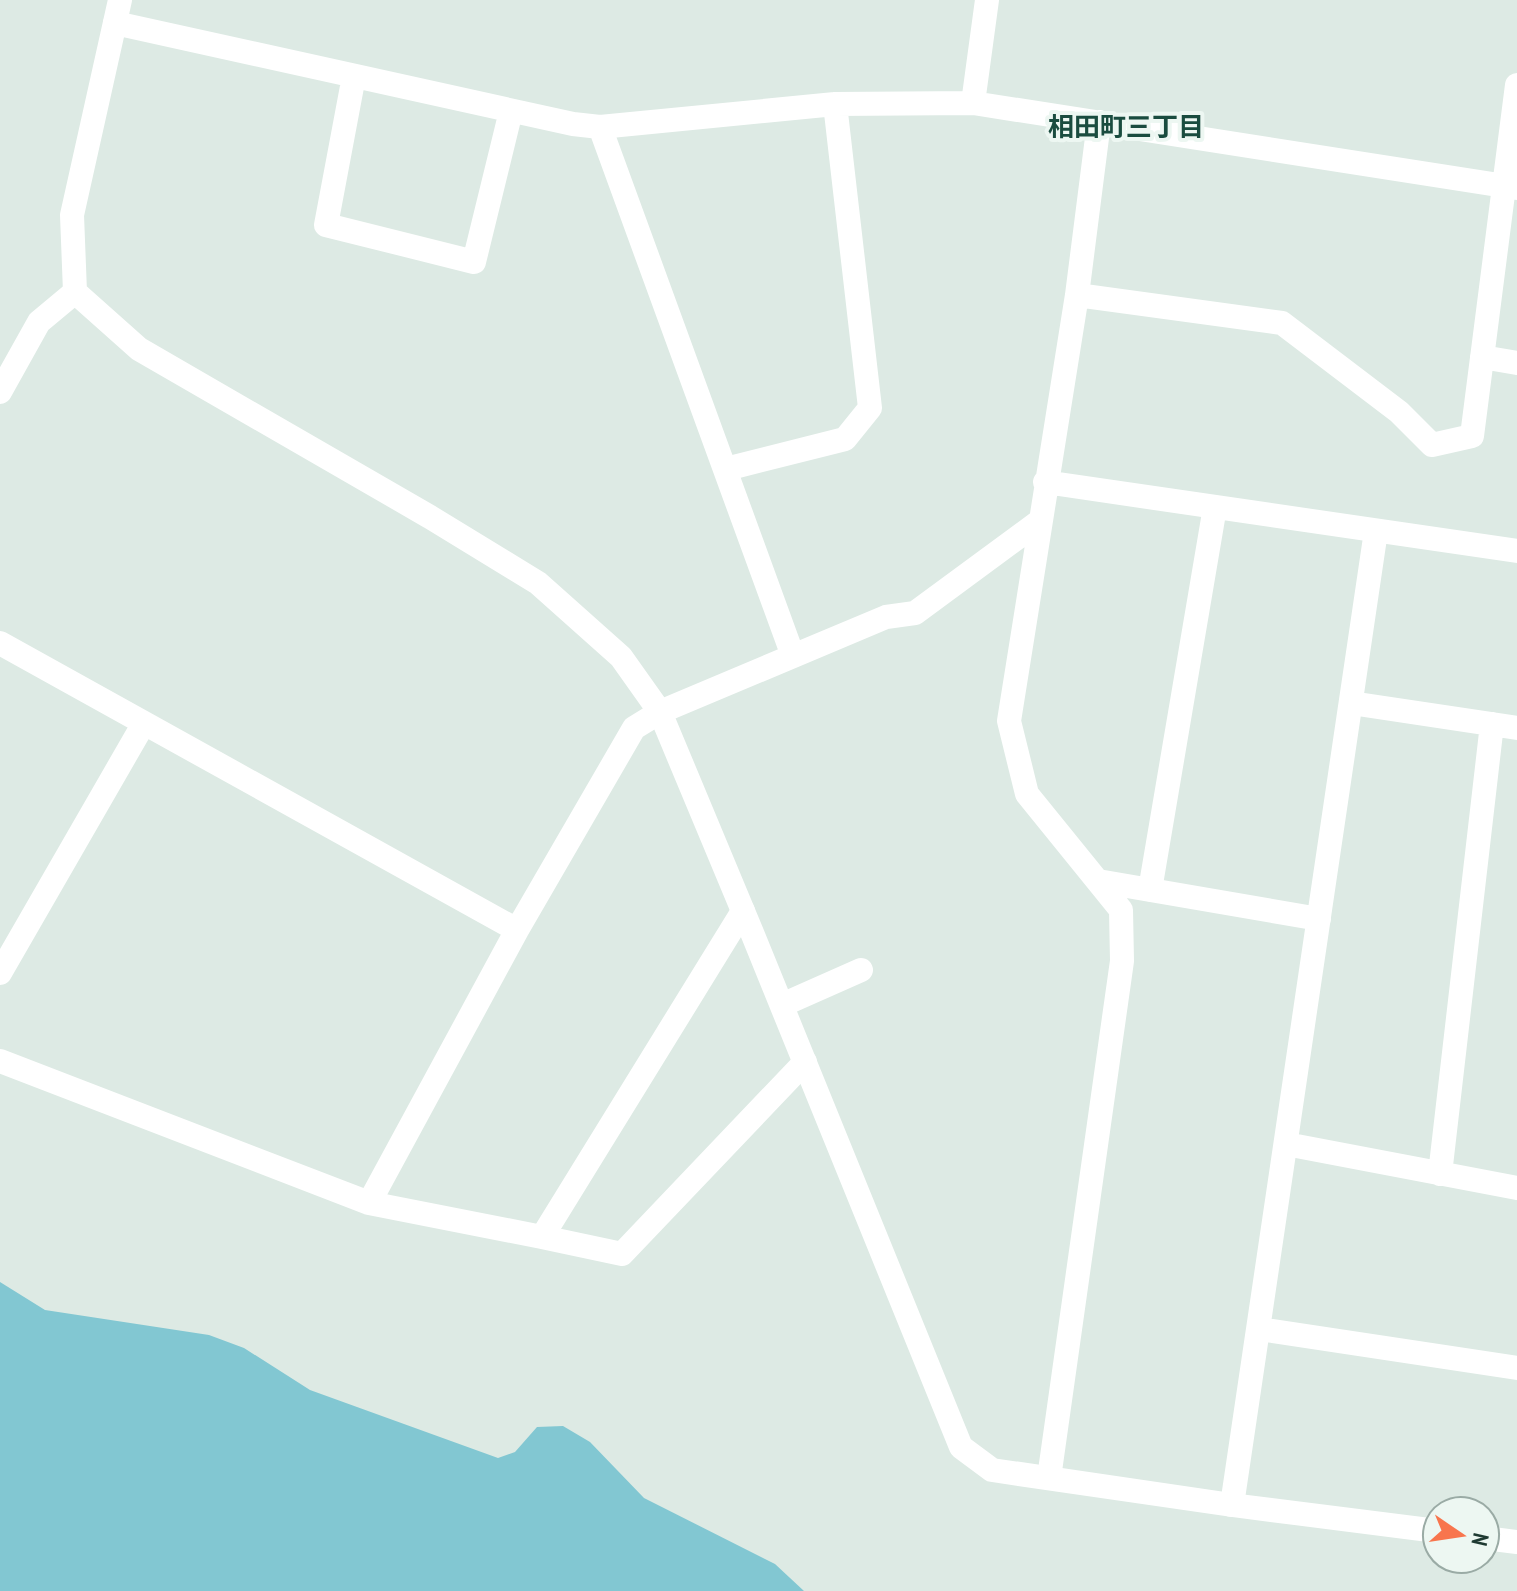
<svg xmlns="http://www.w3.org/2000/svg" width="1517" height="1591" font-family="'PT Sans Narrow','Noto Sans JP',sans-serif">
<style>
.water{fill:#82c7d2}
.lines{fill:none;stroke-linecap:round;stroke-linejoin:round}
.minor{stroke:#fff;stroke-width:24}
.tertiary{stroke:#fff;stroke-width:24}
.labels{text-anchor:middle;stroke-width:8;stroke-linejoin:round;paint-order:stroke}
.neighbourhood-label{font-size:26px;font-weight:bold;fill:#1a4c3f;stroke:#edf7f2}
</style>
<rect width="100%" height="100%" fill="#ddeae4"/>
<!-- water -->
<path class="water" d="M 0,1282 L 45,1310 L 209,1335 L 244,1348 L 310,1390 L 498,1458 L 515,1452 L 537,1427 L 563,1426 L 590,1442 L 644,1498 L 775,1564 L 804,1591 L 0,1591 Z"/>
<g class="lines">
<!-- minor -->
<path class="minor" d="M 115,23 L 573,124 L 600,127 L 835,104 L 973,103 L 1517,188
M 354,76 L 326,225 L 474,262 L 511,111
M 973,103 L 987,0
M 600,127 L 793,656
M 1077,295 L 1282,323 L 1399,412 L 1432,445 L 1472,436 L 1517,85
M 1482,357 L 1517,363
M 0,392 L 39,322 L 75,292
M 726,469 L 845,439 L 870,408 L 835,104
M 1045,482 L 1517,551
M 0,643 L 517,930
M 1351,703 L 1517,728
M 1098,881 L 1319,919
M 1150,890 L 1215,507
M 0,973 L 144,723
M 782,1005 L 861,970
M 0,1061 L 369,1203 L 517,930 L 634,728 L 660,712 L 886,617 L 915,613 L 1040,521
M 1286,1144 L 1517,1188
M 1440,1174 L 1492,724
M 369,1203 L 542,1237 L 743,911
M 542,1237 L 622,1254 L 805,1062
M 1259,1329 L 1517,1368
M 1049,1478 L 1122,961 L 1121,910 L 1027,794 L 1009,721 L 1077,295 L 1099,122
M 1232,1505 L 1376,531"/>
<!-- tertiary -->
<path class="tertiary" d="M 120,0 L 72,215 L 75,292 L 139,349 L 430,517 L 538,583 L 621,657 L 660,712 L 753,935 L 961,1447 L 992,1470 L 1232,1505 L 1437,1531
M 1485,1538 L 1517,1542"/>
</g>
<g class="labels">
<!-- neighbourhood labels -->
<g class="neighbourhood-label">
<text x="1126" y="136">相田町三丁目</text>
</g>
</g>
<!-- north arrow -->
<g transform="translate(1461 1535) rotate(103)"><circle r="38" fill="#edf7f2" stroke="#9aaba5" stroke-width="2"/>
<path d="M0-6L14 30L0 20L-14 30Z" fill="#f8754d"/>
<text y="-12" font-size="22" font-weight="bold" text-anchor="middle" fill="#1e3a32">N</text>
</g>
</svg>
